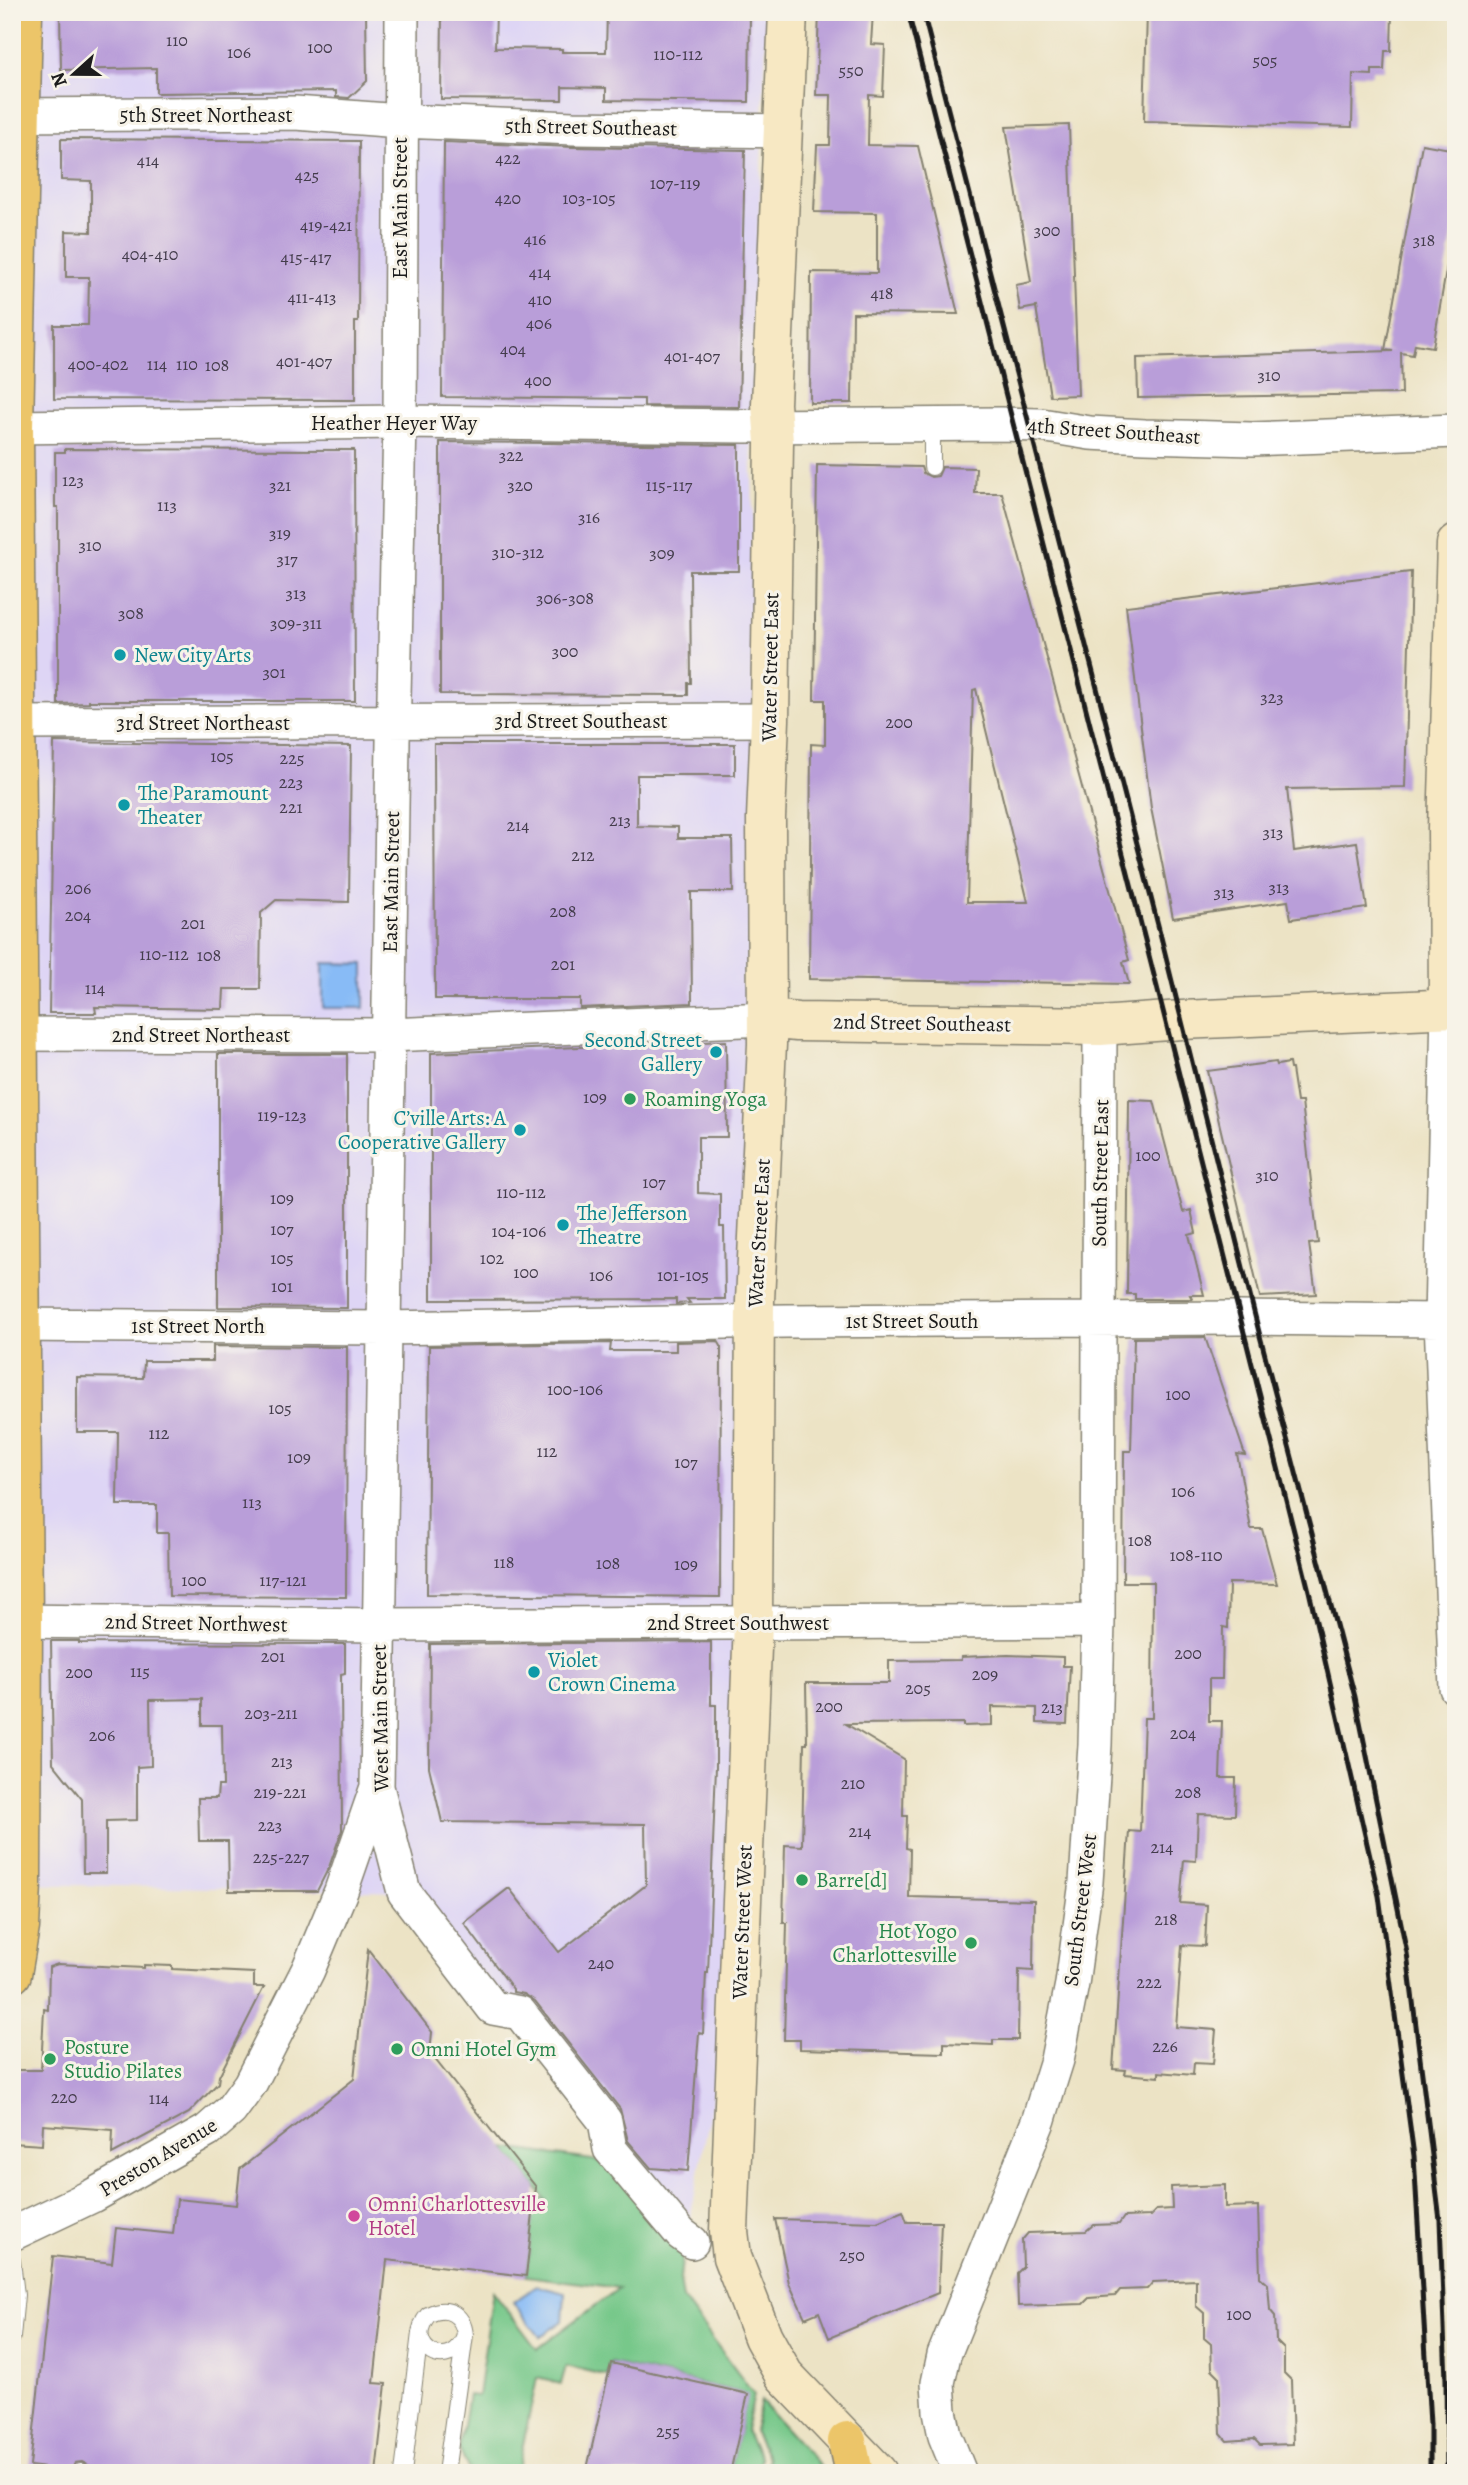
<svg xmlns="http://www.w3.org/2000/svg" width="1468" height="2485" font-family="Alegreya,serif">
<style>
.built{fill:#ded5f5}
.green{fill:#77c88a;stroke:#4a7253;stroke-width:2}
.water{fill:#88bbf6;stroke:#526c89;stroke-width:2}
.building{fill:#b99ed9;fill-rule:evenodd}
.lines{fill:none;stroke-linecap:round;stroke-linejoin:round}
.lane-casing{stroke:#848070;stroke-width:18}
.street-casing{stroke:#848070;stroke-width:36}
.secondary-casing{stroke:#848070;stroke-width:41}
.primary-casing{stroke:#848070;stroke-width:41}
.lane{stroke:#fff;stroke-width:16}
.street{stroke:#fff;stroke-width:33}
.secondary{stroke:#f7e8c3;stroke-width:38}
.primary{stroke:#ecc569;stroke-width:38}
.rail{stroke:#1c1c1c;stroke-width:5}
.culture-dot{fill:#0f9aa8;stroke:#f7f3e8;stroke-width:2.5}
.leisure-dot{fill:#2e9e5b;stroke:#f7f3e8;stroke-width:2.5}
.hotel-dot{fill:#d1479c;stroke:#f7f3e8;stroke-width:2.5}
.labels{text-anchor:middle;stroke-width:6;stroke-linejoin:round;paint-order:stroke}
.number-label{font-size:18px;fill:#433c4b}
.street-label{font-size:21px;fill:#1c1c1c;stroke:#f7f3e8}
.culture-label{font-size:21px;fill:#0d838f;stroke:#f7f3e8;text-anchor:start}
.leisure-label{font-size:21px;fill:#27864d;stroke:#f7f3e8;text-anchor:start}
.hotel-label{font-size:21px;fill:#b23c85;stroke:#f7f3e8;text-anchor:start}
</style>
<rect width="100%" height="100%" fill="#f7f3e8"/>
<filter id="ink" filterUnits="userSpaceOnUse"><feTurbulence type="fractalNoise" baseFrequency=".0143" numOctaves="2"/><feDisplacementMap in="SourceGraphic" scale="14" xChannelSelector="R" yChannelSelector="G"/><feConvolveMatrix kernelMatrix="1 2 1 2 8 2 1 2 1" color-interpolation-filters="sRGB"/></filter>
<filter id="wash" filterUnits="userSpaceOnUse"><feTurbulence type="fractalNoise" baseFrequency=".00686" numOctaves="4" result="noise"/><feDisplacementMap in="SourceGraphic" scale="28" xChannelSelector="R" yChannelSelector="G"/><feGaussianBlur stdDeviation="1.57" result="paint"/><feColorMatrix in="noise" values="0 0 0 0 0 0 0 0 0 0 0 0 0 0 0 0 0 1.4 0 .05"/><feComposite in="paint" operator="in"/></filter>
<g filter="url(#wash)">
<rect width="100%" height="100%" fill="#ece3c5"/>
<!-- built -->
<path class="built" d="M 23,12 L 767,12 L 751,428 L 757,692 L 731,2003 L 688,2230 L 404,1892 L 22,1884 Z"/>
<!-- green -->
<path class="green" d="M 505,2148 L 621,2164 L 684,2241 L 680,2279 L 683,2299 L 754,2395 L 746,2431 L 761,2458 L 756,2473 L 731,2468 L 747,2394 L 611,2363 L 608,2376 L 566,2366 L 561,2384 L 537,2378 L 517,2473 L 470,2473 L 459,2449 L 468,2395 L 478,2396 L 493,2291 L 537,2349 L 619,2288 L 526,2276 L 534,2198 L 546,2200 Z
M 761,2401 L 826,2473 L 766,2473 L 768,2458 L 754,2431 Z"/>
<!-- water -->
<path class="water" d="M 323,963 L 364,964 L 364,1008 L 323,1008 Z
M 537,2286 L 565,2293 L 563,2321 L 540,2337 L 513,2302 Z"/>
<g id="blocks">
<!-- building -->
<path class="building" d="M 60,12 L 366,12 L 367,81 L 349,98 L 336,97 L 336,91 L 156,93 L 156,68 L 61,70 Z
M 442,12 L 496,12 L 495,48 L 562,49 L 562,52 L 606,52 L 607,12 L 750,12 L 749,102 L 606,100 L 606,88 L 562,87 L 562,100 L 441,99 Z
M 819,12 L 873,12 L 871,44 L 885,45 L 883,96 L 869,95 L 868,145 L 918,146 L 958,314 L 853,313 L 852,403 L 810,403 L 811,272 L 877,273 L 877,213 L 814,212 L 817,145 L 830,145 L 831,95 L 816,95 Z
M 1147,12 L 1392,12 L 1391,51 L 1385,51 L 1384,70 L 1372,70 L 1372,75 L 1353,74 L 1352,127 L 1144,121 Z
M 1069,125 L 1078,395 L 1050,396 L 1036,307 L 1020,310 L 1016,285 L 1031,282 L 1006,127 Z
M 61,139 L 359,141 L 358,322 L 355,322 L 355,400 L 54,399 L 54,325 L 88,325 L 89,277 L 66,277 L 66,231 L 91,232 L 91,181 L 61,180 Z
M 444,142 L 573,147 L 745,150 L 739,407 L 644,406 L 644,399 L 442,397 Z
M 1422,144 L 1456,150 L 1456,213 L 1433,347 L 1415,344 L 1413,355 L 1401,353 L 1402,394 L 1138,398 L 1137,358 L 1393,351 L 1385,350 Z
M 440,442 L 739,445 L 739,571 L 690,571 L 691,683 L 688,683 L 688,695 L 440,694 Z
M 65,449 L 354,450 L 355,701 L 89,701 L 89,703 L 58,704 L 58,507 L 55,507 L 55,452 L 65,452 Z
M 817,465 L 921,467 L 923,473 L 931,477 L 938,476 L 942,467 L 976,468 L 975,493 L 1002,493 L 1129,960 L 1123,962 L 1129,984 L 809,979 L 811,744 L 825,745 L 825,700 L 814,700 ZM 976,689 L 1028,902 L 967,902 L 973,690 Z
M 1411,572 L 1405,787 L 1287,789 L 1294,851 L 1357,842 L 1367,908 L 1291,919 L 1288,901 L 1173,918 L 1151,808 L 1126,606 Z
M 54,742 L 351,746 L 349,902 L 276,900 L 261,913 L 260,989 L 224,989 L 223,1009 L 95,1007 L 96,1013 L 49,1013 Z
M 434,744 L 735,744 L 735,775 L 637,775 L 637,826 L 678,827 L 678,838 L 732,838 L 733,892 L 691,892 L 692,1003 L 580,1008 L 580,999 L 435,999 Z
M 726,1041 L 727,1137 L 698,1137 L 698,1193 L 720,1194 L 720,1227 L 724,1227 L 725,1299 L 687,1299 L 690,1303 L 676,1304 L 676,1299 L 431,1300 L 431,1053 Z
M 218,1054 L 347,1054 L 347,1308 L 218,1307 Z
M 1276,1062 L 1277,1065 L 1289,1063 L 1290,1069 L 1292,1069 L 1297,1102 L 1302,1102 L 1318,1243 L 1309,1244 L 1316,1294 L 1260,1297 L 1207,1071 Z
M 1129,1100 L 1154,1101 L 1183,1212 L 1191,1210 L 1196,1233 L 1189,1235 L 1204,1295 L 1190,1295 L 1192,1299 L 1135,1299 L 1135,1294 L 1127,1294 Z
M 1205,1337 L 1245,1455 L 1237,1454 L 1251,1529 L 1262,1529 L 1277,1584 L 1229,1583 L 1228,1628 L 1223,1627 L 1222,1679 L 1209,1679 L 1209,1721 L 1222,1721 L 1220,1778 L 1236,1778 L 1235,1815 L 1198,1814 L 1196,1861 L 1184,1860 L 1180,1903 L 1207,1905 L 1205,1946 L 1182,1945 L 1176,2027 L 1216,2030 L 1213,2064 L 1194,2063 L 1193,2075 L 1159,2072 L 1159,2077 L 1125,2074 L 1126,2070 L 1113,2069 L 1129,1831 L 1140,1832 L 1144,1718 L 1152,1718 L 1153,1582 L 1123,1582 L 1124,1451 L 1131,1451 L 1134,1338 Z
M 718,1341 L 721,1346 L 720,1597 L 427,1594 L 429,1346 L 611,1343 L 610,1351 L 676,1351 L 676,1342 Z
M 213,1346 L 347,1347 L 346,1597 L 169,1596 L 168,1533 L 157,1533 L 157,1505 L 117,1505 L 118,1432 L 77,1432 L 77,1377 L 143,1378 L 144,1361 L 213,1361 Z
M 51,1641 L 79,1641 L 79,1643 L 345,1644 L 345,1673 L 341,1674 L 342,1830 L 329,1867 L 317,1891 L 229,1891 L 228,1841 L 199,1841 L 198,1798 L 217,1798 L 218,1786 L 223,1786 L 222,1725 L 202,1725 L 202,1699 L 150,1700 L 151,1766 L 137,1767 L 137,1820 L 106,1821 L 106,1873 L 83,1873 L 82,1799 L 53,1763 Z
M 711,1642 L 711,1705 L 716,1705 L 716,1766 L 708,1973 L 706,1973 L 703,2034 L 699,2033 L 688,2171 L 651,2168 L 628,2141 L 620,2109 L 535,2001 L 524,1994 L 513,1992 L 513,1989 L 464,1923 L 509,1888 L 559,1952 L 646,1885 L 645,1824 L 442,1822 L 429,1767 L 430,1644 Z
M 1008,1655 L 1063,1657 L 1063,1666 L 1070,1666 L 1067,1724 L 1037,1723 L 1037,1708 L 992,1707 L 992,1725 L 963,1726 L 963,1723 L 846,1724 L 904,1759 L 903,1816 L 907,1816 L 906,1848 L 910,1849 L 909,1897 L 1034,1900 L 1033,1971 L 1019,1970 L 1018,2040 L 993,2040 L 993,2045 L 944,2043 L 944,2053 L 800,2049 L 800,2040 L 784,2040 L 787,1923 L 783,1923 L 785,1845 L 802,1846 L 804,1744 L 807,1744 L 806,1683 L 889,1683 L 889,1661 L 961,1660 L 961,1657 Z
M 368,1949 L 432,2032 L 430,2053 L 536,2187 L 526,2276 L 387,2260 L 374,2383 L 386,2384 L 376,2473 L 92,2473 L 90,2466 L 82,2462 L 75,2463 L 71,2471 L 30,2466 L 53,2256 L 112,2263 L 116,2228 L 173,2234 L 177,2199 L 236,2205 L 240,2169 L 354,2079 Z
M 58,1964 L 144,1968 L 144,1965 L 172,1966 L 172,1969 L 254,1973 L 254,1987 L 264,1987 L 219,2076 L 218,2083 L 189,2113 L 112,2154 L 113,2130 L 43,2125 L 42,2145 L 12,2143 L 12,2070 L 41,2070 L 44,2009 L 48,2010 L 49,1967 Z
M 1225,2185 L 1225,2207 L 1258,2206 L 1260,2277 L 1268,2284 L 1270,2310 L 1275,2316 L 1276,2341 L 1284,2349 L 1284,2373 L 1291,2380 L 1293,2444 L 1260,2445 L 1254,2439 L 1227,2441 L 1221,2434 L 1219,2376 L 1212,2369 L 1211,2344 L 1204,2338 L 1204,2313 L 1196,2306 L 1196,2280 L 1153,2282 L 1147,2289 L 1120,2290 L 1115,2296 L 1089,2298 L 1083,2304 L 1018,2306 L 1017,2273 L 1023,2267 L 1022,2240 L 1028,2233 L 1086,2231 L 1093,2225 L 1119,2224 L 1124,2217 L 1150,2216 L 1156,2210 L 1172,2209 L 1171,2187 Z
M 903,2211 L 907,2222 L 941,2222 L 938,2293 L 829,2338 L 819,2312 L 805,2318 L 789,2283 L 775,2219 L 877,2222 Z
M 611,2363 L 748,2394 L 730,2473 L 586,2473 Z"/>
</g>
</g>
<g filter="url(#ink)">
<use href="#blocks" fill-opacity="0" stroke="#848070" stroke-width="2"/>
<g class="lines">
<defs>
<path id="lane" d="M 932,467 L 932,425
M 12,2261 L 16,2295 L 12,2337
M 81,2473 L 81,2472
M 403,2473 L 420,2333
M 446,2473 L 465,2335 C 463,2314 447,2305 428,2315 C 402,2348 451,2375 465,2335"/>
<path id="street" d="M 402,12 L 400,422 L 393,742 L 377,1787 L 404,1892 L 493,2008 L 520,2013 L 605,2121 L 610,2149 L 681,2234 L 692,2242
M 12,115 L 295,113 L 400,121 L 573,128 L 782,131
M 12,427 L 400,422 L 744,426 L 1000,424 L 1041,425 L 1090,433 L 1145,436 L 1252,439 L 1456,431
M 12,723 L 770,720
M 1448,1008 L 1441,1320 L 1456,1688
M 12,1034 L 389,1035 L 767,1019
M 12,1325 L 384,1328 L 787,1321 L 1239,1318 L 1441,1320
M 12,1621 L 379,1625 L 1098,1621
M 12,2234 L 92,2196 L 207,2131 L 231,2110 L 250,2084 L 308,1970 L 341,1891 L 377,1787
M 960,2473 L 945,2436 L 940,2411 L 938,2383 L 944,2355 L 1039,2119 L 1047,2092 L 1057,2060 L 1072,1984 L 1086,1882 L 1095,1745 L 1098,1621 L 1100,1026"/>
<path id="secondary" d="M 788,12 L 771,404 L 774,442 L 770,720 L 766,818 L 767,1044 L 755,1301 L 753,1622 L 729,2231 L 732,2257 L 763,2337 L 784,2375 L 878,2473
M 1448,1008 L 1447,828 L 1456,544
M 767,1019 L 797,1022 L 1100,1026 L 1182,1020 L 1456,1008"/>
<path id="primary" d="M 12,1974 L 20,1927 L 22,1884 L 23,1620 L 14,427 L 23,12
M 847,2441 L 854,2473"/>
</defs>
<!-- lane casing -->
<use href="#lane" class="lane-casing"/>
<!-- street casing -->
<use href="#street" class="street-casing"/>
<!-- secondary casing -->
<use href="#secondary" class="secondary-casing"/>
<!-- primary casing -->
<use href="#primary" class="primary-casing"/>
<!-- lane -->
<use href="#lane" class="lane"/>
<!-- street -->
<use href="#street" class="street"/>
<!-- secondary -->
<use href="#secondary" class="secondary"/>
<!-- primary -->
<use href="#primary" class="primary"/>
<!-- rail -->
<path class="rail" d="M 908,12 L 1157,987 L 1309,1591 L 1379,1896 L 1414,2156 L 1430,2424 L 1430,2473
M 923,12 L 1159,929 L 1260,1336 L 1355,1697 L 1407,1953 L 1440,2220 L 1446,2381 L 1447,2473"/>
</g>
</g>
<!-- markers -->
<g class="culture-dot">
<circle cx="120" cy="655" r="7"/>
<circle cx="124" cy="805" r="7"/>
<circle cx="716" cy="1052" r="7"/>
<circle cx="520" cy="1130" r="7"/>
<circle cx="563" cy="1225" r="7"/>
<circle cx="534" cy="1672" r="7"/>
</g>
<g class="leisure-dot">
<circle cx="630" cy="1099" r="7"/>
<circle cx="802" cy="1880" r="7"/>
<circle cx="971" cy="1943" r="7"/>
<circle cx="397" cy="2049" r="7"/>
<circle cx="50" cy="2059" r="7"/>
</g>
<circle class="hotel-dot" cx="354" cy="2216" r="7"/>
<g class="labels">
<!-- number labels -->
<g class="number-label">
<text x="177" y="46">110</text>
<text x="320" y="53">100</text>
<text x="239" y="58">106</text>
<text x="678" y="60">110-112</text>
<text x="1265" y="66">505</text>
<text x="851" y="76">550</text>
<text x="508" y="164">422</text>
<text x="148" y="166">414</text>
<text x="307" y="181">425</text>
<text x="675" y="189">107-119</text>
<text x="508" y="204">420</text>
<text x="589" y="204">103-105</text>
<text x="326" y="231">419-421</text>
<text x="1047" y="236">300</text>
<text x="535" y="245">416</text>
<text x="1424" y="246">318</text>
<text x="150" y="260">404-410</text>
<text x="306" y="263">415-417</text>
<text x="540" y="278">414</text>
<text x="882" y="299">418</text>
<text x="312" y="303">411-413</text>
<text x="540" y="305">410</text>
<text x="539" y="329">406</text>
<text x="513" y="355">404</text>
<text x="692" y="362">401-407</text>
<text x="304" y="367">401-407</text>
<text x="98" y="370">400-402</text>
<text x="157" y="370">114</text>
<text x="187" y="370">110</text>
<text x="217" y="371">108</text>
<text x="1269" y="381">310</text>
<text x="538" y="386">400</text>
<text x="511" y="461">322</text>
<text x="73" y="486">123</text>
<text x="280" y="491">321</text>
<text x="520" y="491">320</text>
<text x="669" y="491">115-117</text>
<text x="167" y="511">113</text>
<text x="589" y="523">316</text>
<text x="280" y="539">319</text>
<text x="90" y="551">310</text>
<text x="518" y="558">310-312</text>
<text x="662" y="559">309</text>
<text x="287" y="565">317</text>
<text x="296" y="599">313</text>
<text x="565" y="604">306-308</text>
<text x="131" y="619">308</text>
<text x="296" y="629">309-311</text>
<text x="565" y="657">300</text>
<text x="274" y="678">301</text>
<text x="1272" y="703">323</text>
<text x="899" y="728">200</text>
<text x="222" y="762">105</text>
<text x="292" y="764">225</text>
<text x="291" y="788">223</text>
<text x="291" y="813">221</text>
<text x="620" y="826">213</text>
<text x="518" y="831">214</text>
<text x="1273" y="838">313</text>
<text x="583" y="861">212</text>
<text x="1279" y="893">313</text>
<text x="78" y="894">206</text>
<text x="1224" y="898">313</text>
<text x="563" y="917">208</text>
<text x="78" y="921">204</text>
<text x="193" y="929">201</text>
<text x="164" y="960">110-112</text>
<text x="209" y="961">108</text>
<text x="563" y="970">201</text>
<text x="95" y="994">114</text>
<text x="595" y="1103">109</text>
<text x="282" y="1121">119-123</text>
<text x="1148" y="1161">100</text>
<text x="1267" y="1181">310</text>
<text x="654" y="1188">107</text>
<text x="521" y="1198">110-112</text>
<text x="282" y="1204">109</text>
<text x="282" y="1235">107</text>
<text x="519" y="1237">104-106</text>
<text x="282" y="1264">105</text>
<text x="492" y="1264">102</text>
<text x="526" y="1278">100</text>
<text x="601" y="1281">106</text>
<text x="683" y="1281">101-105</text>
<text x="282" y="1292">101</text>
<text x="575" y="1395">100-106</text>
<text x="1178" y="1400">100</text>
<text x="280" y="1414">105</text>
<text x="159" y="1439">112</text>
<text x="547" y="1457">112</text>
<text x="299" y="1463">109</text>
<text x="686" y="1468">107</text>
<text x="1183" y="1497">106</text>
<text x="252" y="1508">113</text>
<text x="1140" y="1546">108</text>
<text x="1196" y="1561">108-110</text>
<text x="504" y="1568">118</text>
<text x="608" y="1569">108</text>
<text x="686" y="1570">109</text>
<text x="194" y="1586">100</text>
<text x="283" y="1586">117-121</text>
<text x="1188" y="1659">200</text>
<text x="273" y="1662">201</text>
<text x="140" y="1677">115</text>
<text x="79" y="1678">200</text>
<text x="985" y="1680">209</text>
<text x="918" y="1694">205</text>
<text x="829" y="1712">200</text>
<text x="1052" y="1713">213</text>
<text x="271" y="1719">203-211</text>
<text x="1183" y="1739">204</text>
<text x="102" y="1741">206</text>
<text x="282" y="1767">213</text>
<text x="853" y="1789">210</text>
<text x="280" y="1798">219-221</text>
<text x="1188" y="1798">208</text>
<text x="270" y="1831">223</text>
<text x="860" y="1837">214</text>
<text x="1162" y="1853">214</text>
<text x="281" y="1863">225-227</text>
<text x="1166" y="1925">218</text>
<text x="601" y="1969">240</text>
<text x="1149" y="1988">222</text>
<text x="1165" y="2052">226</text>
<text x="64" y="2103">220</text>
<text x="159" y="2104">114</text>
<text x="852" y="2261">250</text>
<text x="1239" y="2320">100</text>
<text x="668" y="2437">255</text>
</g>
<!-- street labels -->
<g class="street-label">
<text x="206" y="122">5th Street Northeast</text>
<text transform="translate(591 127) rotate(1)" y="7">5th Street Southeast</text>
<text transform="translate(400 208) rotate(-90)" y="7">East Main Street</text>
<text x="394" y="430">Heather Heyer Way</text>
<text transform="translate(1114 431) rotate(4)" y="7">4th Street Southeast</text>
<text transform="translate(770 667) rotate(-89)" y="7">Water Street East</text>
<text x="581" y="728">3rd Street Southeast</text>
<text x="203" y="730">3rd Street Northeast</text>
<text transform="translate(391 882) rotate(-89)" y="7">East Main Street</text>
<text transform="translate(922 1023) rotate(1)" y="7">2nd Street Southeast</text>
<text x="201" y="1042">2nd Street Northeast</text>
<text transform="translate(1100 1173) rotate(-89)" y="7">South Street East</text>
<text transform="translate(759 1233) rotate(-87)" y="7">Water Street East</text>
<text x="912" y="1328">1st Street South</text>
<text x="198" y="1333">1st Street North</text>
<text transform="translate(196 1623) rotate(1)" y="7">2nd Street Northwest</text>
<text x="738" y="1630">2nd Street Southwest</text>
<text transform="translate(380 1718) rotate(-91)" y="7">West Main Street</text>
<text transform="translate(1080 1910) rotate(-83)" y="7">South Street West</text>
<text transform="translate(742 1922) rotate(-88)" y="7">Water Street West</text>
<text transform="translate(158 2157) rotate(-31)" y="7">Preston Avenue</text>
</g>
<!-- culture labels -->
<g class="culture-label">
<text x="134" y="662">New City Arts</text>
<text x="138" y="800">The Paramount<tspan x="138" dy="24">Theater</tspan></text>
<text x="702" y="1047" text-anchor="end">Second Street<tspan x="702" dy="24">Gallery</tspan></text>
<text x="506" y="1125" text-anchor="end">C’ville Arts: A<tspan x="506" dy="24">Cooperative Gallery</tspan></text>
<text x="577" y="1220">The Jefferson<tspan x="577" dy="24">Theatre</tspan></text>
<text x="548" y="1667">Violet<tspan x="548" dy="24">Crown Cinema</tspan></text>
</g>
<!-- leisure labels -->
<g class="leisure-label">
<text x="644" y="1106">Roaming Yoga</text>
<text x="816" y="1887">Barre[d]</text>
<text x="957" y="1938" text-anchor="end">Hot Yogo<tspan x="957" dy="24">Charlottesville</tspan></text>
<text x="64" y="2054">Posture<tspan x="64" dy="24">Studio Pilates</tspan></text>
<text x="411" y="2056">Omni Hotel Gym</text>
</g>
<!-- hotel labels -->
<g class="hotel-label">
<text x="368" y="2211">Omni Charlottesville<tspan x="368" dy="24">Hotel</tspan></text>
</g>
</g>
<!-- margin -->
<rect width="1468" height="2485" fill="none" stroke="#f7f3e8" stroke-width="42"/>
<!-- north arrow -->
<g transform="translate(74 74) rotate(249)" stroke="#f7f3e8" stroke-width="5" paint-order="stroke">
<path d="M0-5L12 26L0 18L-12 26Z" fill="#1c1c1c"/>
<text y="-10" font-size="19" font-weight="bold" text-anchor="middle" fill="#1c1c1c">N</text>
</g>
</svg>
